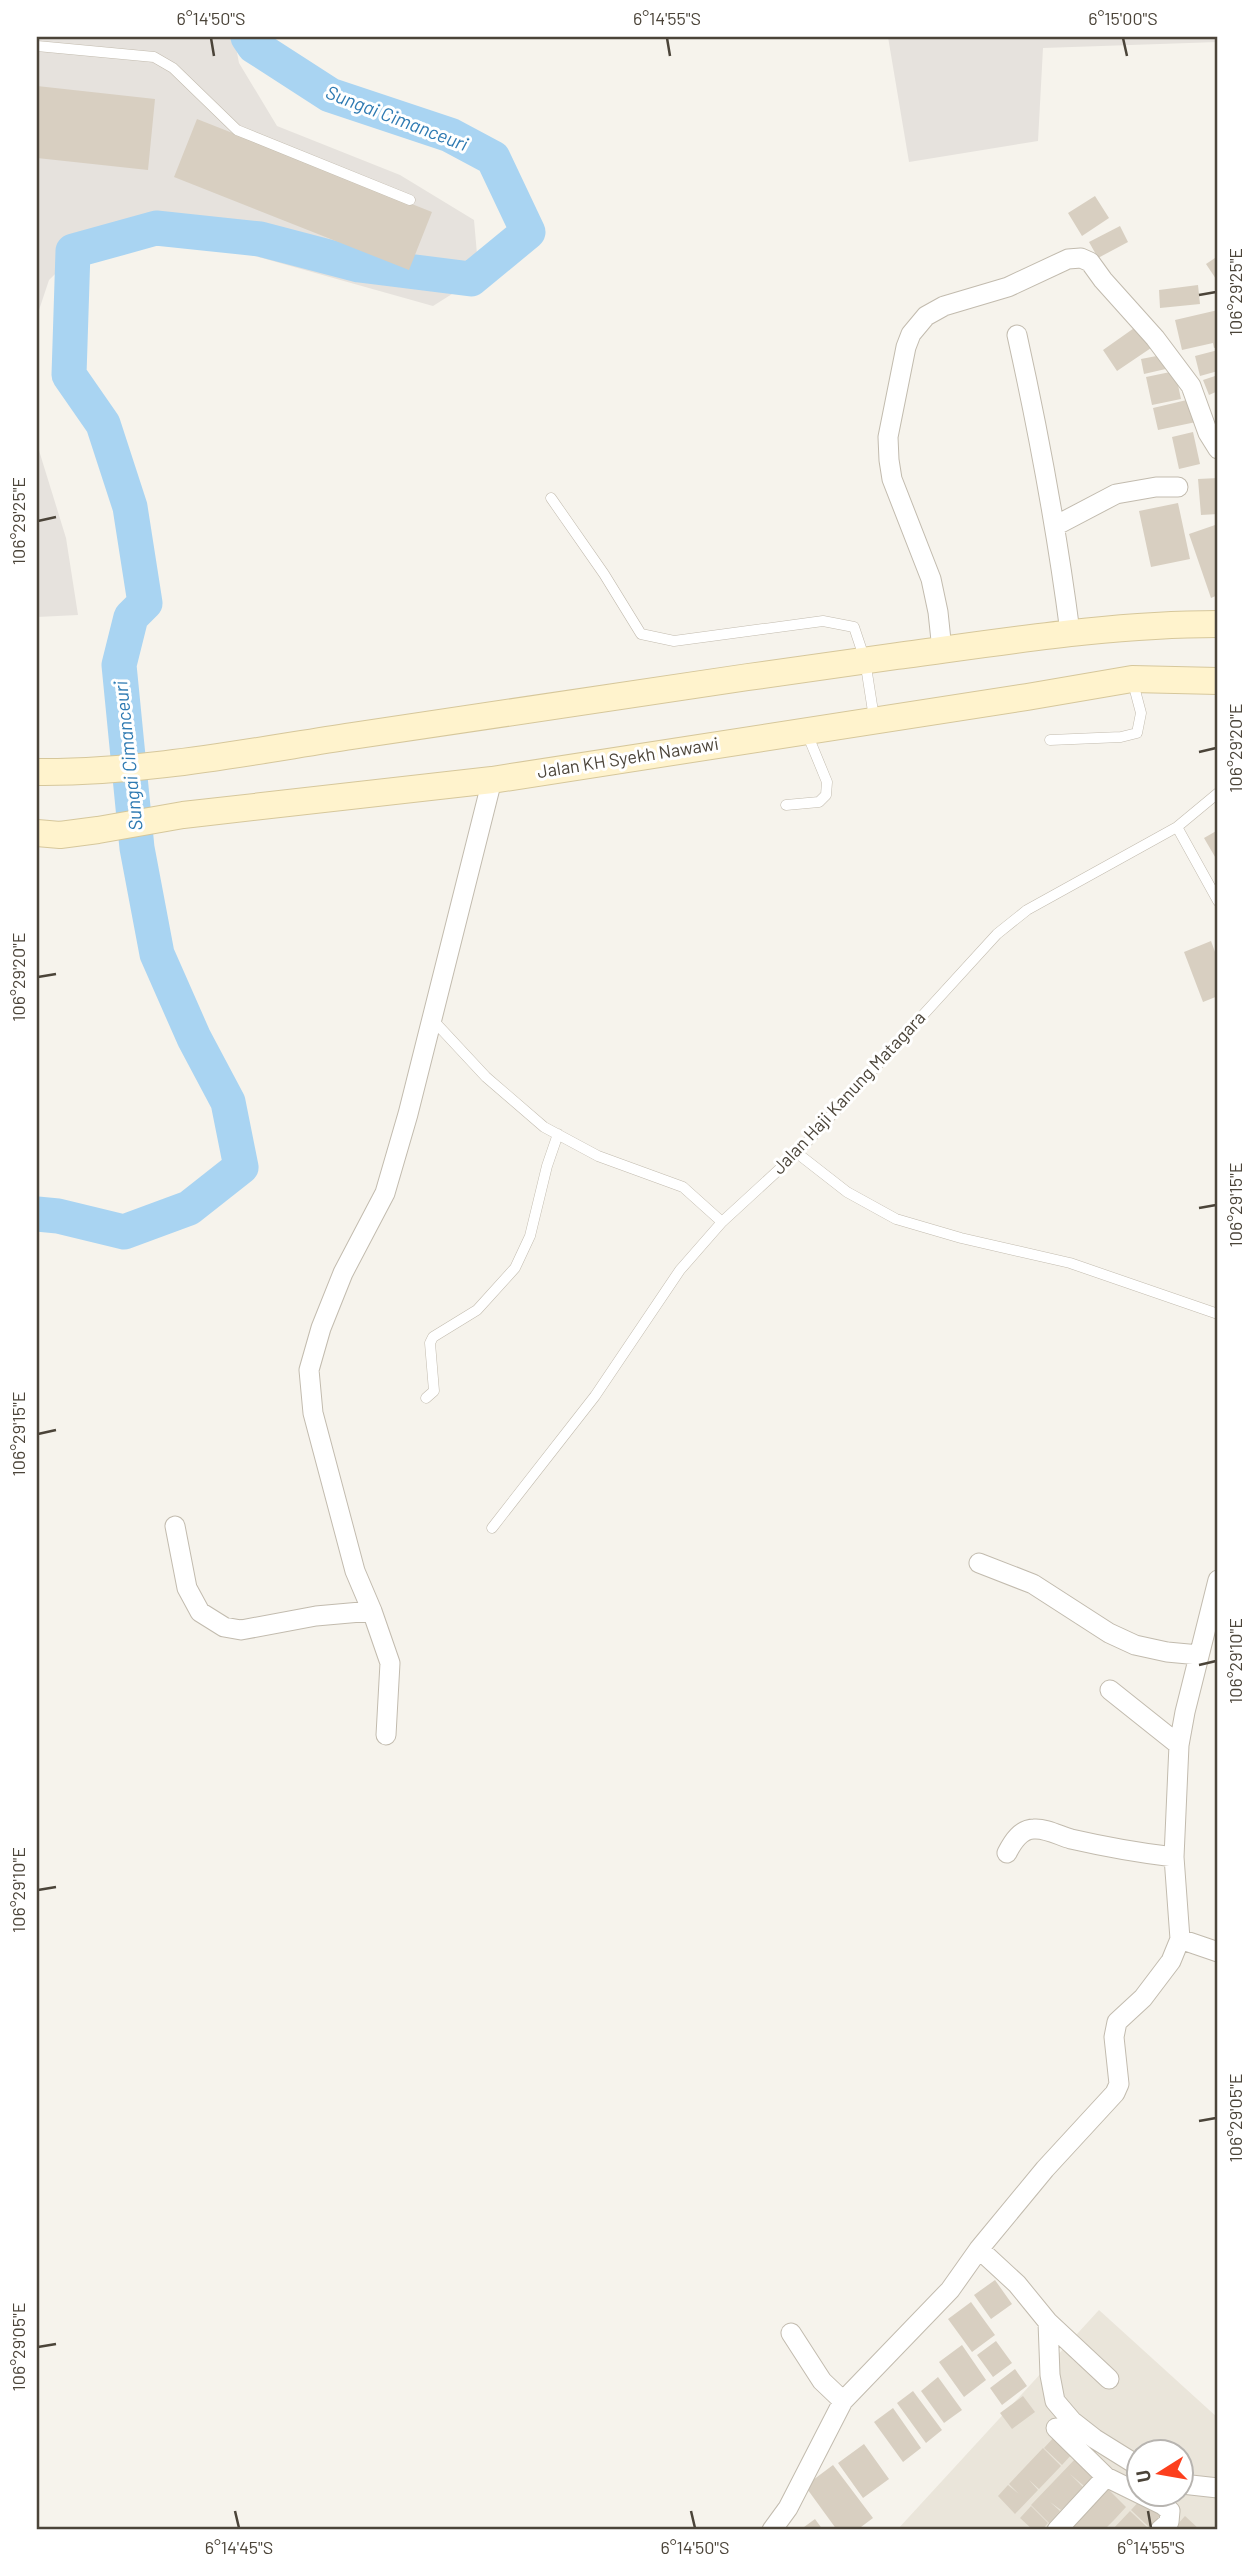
<svg xmlns="http://www.w3.org/2000/svg" width="1255" height="2567" font-family="Barlow,sans-serif">
<style>
.residential{fill:#eae5da;fill-rule:evenodd}
.industrial{fill:#e6e2dd}
.lines{fill:none;stroke-linecap:round;stroke-linejoin:round}
.river{stroke:#a9d4f2;stroke-width:35}
.building{fill:#d8cfc1}
.service-casing{stroke:#c2bbae;stroke-width:11}
.minor-casing{stroke:#c2bbae;stroke-width:21}
.secondary-casing{stroke:#d6c79b;stroke-width:28}
.service{stroke:#fff;stroke-width:10}
.minor{stroke:#fff;stroke-width:19}
.secondary{stroke:#fff3cd;stroke-width:26}
.ticks{fill:none;stroke:#4b4439;stroke-width:2.5}
.labels{text-anchor:middle;stroke-width:6;stroke-linejoin:round;paint-order:stroke}
.street-label{font-size:18px;fill:#4b4439;stroke:#fff}
.water-label{font-size:19px;font-style:italic;fill:#2e7ab2;stroke:#fff}
.neatline{fill:none;stroke:#4b4439;stroke-width:2.5}
.ticks-label{font-size:18px;text-anchor:middle;fill:#4b4439}
</style>
<rect width="100%" height="100%" fill="#f6f3ec"/>
<!-- residential -->
<path class="residential" d="M 1099,2310 L 1218,2418 L 1218,2530 L 897,2530 ZM 1140,2452 L 1182,2452 L 1182,2494 L 1140,2494 Z"/>
<!-- industrial -->
<path class="industrial" d="M 37,37 L 234,37 L 239,63 L 277,126 L 400,175 L 474,220 L 479,277 L 433,306 L 173,233 L 96,234 L 49,280 L 37,316 Z
M 888,37 L 1218,37 L 1218,42 L 1043,48 L 1038,141 L 909,162 Z
M 37,444 L 66,538 L 78,615 L 37,617 Z"/>
<g class="lines">
<!-- river -->
<path class="river" d="M 37,1214 L 58,1216 L 124,1232 L 189,1208 L 241,1167 L 228,1102 L 194,1038 L 157,954 L 137,848 L 119,665 L 131,617 L 145,603 L 130,507 L 103,424 L 69,375 L 73,251 L 156,228 L 260,239 L 359,265 L 471,279 L 528,232 L 493,158 L 450,135 L 330,95 L 254,46 L 248,37"/>
</g>
<!-- building -->
<path class="building" d="M 37,86 L 155,99 L 148,170 L 37,158 Z
M 197,119 L 432,212 L 409,270 L 174,177 Z
M 1095,196 L 1109,218 L 1082,236 L 1068,213 Z
M 1120,226 L 1128,242 L 1098,258 L 1089,242 Z
M 1218,256 L 1218,282 L 1206,264 Z
M 1198,285 L 1200,304 L 1160,308 L 1159,290 Z
M 1218,310 L 1218,347 L 1214,348 L 1213,343 L 1182,350 L 1175,320 Z
M 1137,326 L 1151,348 L 1117,371 L 1103,350 Z
M 1218,350 L 1218,371 L 1200,376 L 1195,356 Z
M 1167,354 L 1170,368 L 1144,374 L 1141,359 Z
M 1175,371 L 1181,399 L 1152,405 L 1146,377 Z
M 1218,375 L 1218,391 L 1209,395 L 1203,380 Z
M 1191,399 L 1196,422 L 1158,430 L 1153,408 Z
M 1193,432 L 1200,464 L 1179,469 L 1172,437 Z
M 1218,478 L 1218,514 L 1201,515 L 1198,479 Z
M 1178,503 L 1190,559 L 1151,567 L 1139,511 Z
M 1218,524 L 1218,595 L 1211,598 L 1189,534 Z
M 1218,830 L 1218,862 L 1204,838 Z
M 1211,941 L 1218,960 L 1218,996 L 1203,1002 L 1184,952 Z
M 995,2280 L 1012,2304 L 991,2319 L 974,2295 Z
M 971,2302 L 995,2335 L 972,2352 L 948,2319 Z
M 996,2341 L 1012,2363 L 993,2377 L 977,2355 Z
M 962,2345 L 986,2380 L 964,2397 L 939,2362 Z
M 1015,2369 L 1027,2386 L 1002,2405 L 990,2388 Z
M 938,2377 L 962,2410 L 944,2423 L 921,2391 Z
M 913,2391 L 942,2430 L 926,2443 L 897,2403 Z
M 1023,2396 L 1035,2412 L 1012,2429 L 1000,2413 Z
M 893,2408 L 921,2448 L 903,2462 L 874,2422 Z
M 1055,2436 L 1073,2453 L 1062,2465 L 1044,2448 Z
M 864,2444 L 889,2479 L 863,2498 L 838,2463 Z
M 1043,2448 L 1061,2466 L 1039,2489 L 1029,2480 L 1038,2490 L 1015,2514 L 998,2496 L 1008,2485 L 1019,2494 L 1009,2484 Z
M 1077,2457 L 1095,2475 L 1084,2486 L 1070,2474 L 1083,2487 L 1061,2510 L 1050,2502 L 1060,2511 L 1049,2523 L 1031,2505 Z
M 833,2465 L 873,2518 L 857,2530 L 837,2530 L 805,2486 Z
M 1108,2489 L 1126,2507 L 1115,2519 L 1104,2530 L 1070,2530 Z
M 1142,2498 L 1160,2516 L 1149,2527 L 1131,2510 Z
M 1031,2506 L 1048,2523 L 1042,2530 L 1033,2530 L 1020,2518 Z
M 1130,2511 L 1148,2528 L 1146,2530 L 1112,2530 Z
M 1185,2516 L 1200,2530 L 1181,2530 L 1176,2526 Z
M 815,2519 L 823,2530 L 800,2530 Z"/>
<g class="lines">
<defs>
<path id="service" d="M 37,46 L 154,57 L 173,68 L 237,130 L 410,200
M 551,498 L 604,574 L 641,634 L 674,641 L 823,621 L 854,627 L 865,660 L 874,718
M 1050,740 L 1121,737 L 1137,733 L 1141,713 L 1132,679
M 786,805 L 819,802 L 826,795 L 827,782 L 806,731
M 1177,827 L 1218,901
M 432,1019 L 486,1077 L 544,1127 L 598,1156 L 683,1187 L 722,1222
M 797,1153 L 847,1192 L 896,1219 L 961,1238 L 1070,1263 L 1218,1314
M 426,1398 L 434,1391 L 430,1343 L 433,1337 L 477,1310 L 515,1268 L 530,1236 L 547,1166 L 558,1134
M 492,1528 L 595,1396 L 680,1270 L 722,1222 L 797,1153 L 997,934 L 1027,910 L 1177,827 L 1218,793"/>
<path id="minor" d="M 1017,335 C 1039,434 1057,532 1070,632
M 1055,526 L 1116,494 L 1156,487 L 1178,487
M 942,650 L 938,612 L 931,579 L 892,479 L 889,460 L 888,437 L 906,347 L 911,334 L 926,316 L 944,306 L 1008,287 L 1068,259 L 1081,258 L 1090,262 L 1103,280 L 1155,338 L 1191,386 L 1208,433 L 1218,449
M 175,1526 L 187,1588 L 200,1612 L 224,1627 L 241,1630 L 316,1616 L 372,1611
M 979,1563 L 1033,1584 L 1109,1633 L 1135,1645 L 1167,1652 L 1199,1655
M 1110,1690 L 1179,1745
M 386,1735 L 390,1663 L 372,1611 L 355,1571 L 313,1413 L 309,1370 L 321,1328 L 343,1273 L 385,1193 L 408,1114 L 492,780
M 1007,1853 C 1013,1841 1021,1829 1034,1829 C 1046,1828 1060,1836 1071,1839 C 1106,1847 1139,1853 1174,1857
M 1180,1939 L 1218,1952
M 979,2249 L 1017,2284 L 1048,2322 L 1050,2375 L 1055,2401 L 1072,2421 L 1095,2439 L 1140,2467
M 1048,2322 L 1109,2379
M 791,2333 L 822,2381 L 843,2401
M 1056,2428 L 1106,2477 L 1163,2505 L 1170,2511 L 1169,2522 L 1160,2530
M 1182,2484 L 1218,2488
M 772,2530 L 788,2508 L 843,2401 L 950,2290 L 979,2249 L 1045,2169 L 1115,2093 L 1119,2084 L 1114,2037 L 1117,2022 L 1143,1998 L 1171,1961 L 1180,1939 L 1174,1857 L 1179,1745 L 1185,1712 L 1218,1580
M 1057,2530 L 1106,2477"/>
<path id="secondary" d="M 37,772 C 143,773 247,752 352,736 C 533,709 715,681 897,656 C 1003,642 1110,624 1218,624
M 37,833 L 60,835 L 98,830 L 183,815 L 492,780 L 1027,697 L 1132,679 L 1218,681"/>
</defs>
<!-- service casing -->
<use href="#service" class="service-casing"/>
<!-- minor casing -->
<use href="#minor" class="minor-casing"/>
<!-- secondary casing -->
<use href="#secondary" class="secondary-casing"/>
<!-- service -->
<use href="#service" class="service"/>
<!-- minor -->
<use href="#minor" class="minor"/>
<!-- secondary -->
<use href="#secondary" class="secondary"/>
</g>
<!-- ticks -->
<path class="ticks" d="M 211,38 L 214,56M 667,38 L 670,56M 1123,38 L 1127,56M 1199,295 L 1216,292M 38,521 L 56,517M 1199,752 L 1216,748M 38,977 L 56,974M 1199,1208 L 1216,1205M 38,1434 L 56,1430M 1199,1665 L 1216,1661M 38,1890 L 56,1887M 1199,2121 L 1216,2118M 38,2347 L 56,2344M 235,2511 L 239,2528M 691,2511 L 695,2528M 1148,2511 L 1151,2528"/>
<g class="labels">
<!-- street labels -->
<g class="street-label">
<text transform="translate(628 758) rotate(-9)" y="6">Jalan KH Syekh Nawawi</text>
<text transform="translate(849 1093) rotate(-47)" y="6">Jalan Haji Kanung Matagara</text>
</g>
<!-- water labels -->
<g class="water-label">
<text transform="translate(397 118) rotate(21)" y="7">Sungai Cimanceuri</text>
<text transform="translate(128 756) rotate(-96)" y="7">Sungai Cimanceuri</text>
</g>
</g>
<!-- border -->
<rect width="1255" height="2567" fill="none" stroke="#ffffff" stroke-width="77"/>
<!-- north arrow -->
<g transform="translate(1160 2473) rotate(259)"><circle r="33" fill="#ffffff" stroke="#b7b4b0" stroke-width="2"/>
<path d="M0-5L12 26L0 18L-12 26Z" fill="#fc3f1d"/>
<text y="-10" font-size="19" font-weight="bold" text-anchor="middle" fill="#4b4439">U</text>
</g>
<rect x="38" y="38" width="1178" height="2490" class="neatline"/>
<g class="ticks-label">
<text x="211" y="25">6°14'50"S</text>
<text x="667" y="25">6°14'55"S</text>
<text x="1123" y="25">6°15'00"S</text>
<text transform="translate(1236 292) rotate(-90)" y="6">106°29'25"E</text>
<text transform="translate(19 521) rotate(-90)" y="6">106°29'25"E</text>
<text transform="translate(1236 748) rotate(-90)" y="6">106°29'20"E</text>
<text transform="translate(19 977) rotate(-90)" y="6">106°29'20"E</text>
<text transform="translate(1236 1205) rotate(-90)" y="6">106°29'15"E</text>
<text transform="translate(19 1434) rotate(-90)" y="6">106°29'15"E</text>
<text transform="translate(1236 1661) rotate(-90)" y="6">106°29'10"E</text>
<text transform="translate(19 1890) rotate(-90)" y="6">106°29'10"E</text>
<text transform="translate(1236 2118) rotate(-90)" y="6">106°29'05"E</text>
<text transform="translate(19 2347) rotate(-90)" y="6">106°29'05"E</text>
<text x="239" y="2554">6°14'45"S</text>
<text x="695" y="2554">6°14'50"S</text>
<text x="1151" y="2554">6°14'55"S</text>
</g>
</svg>
